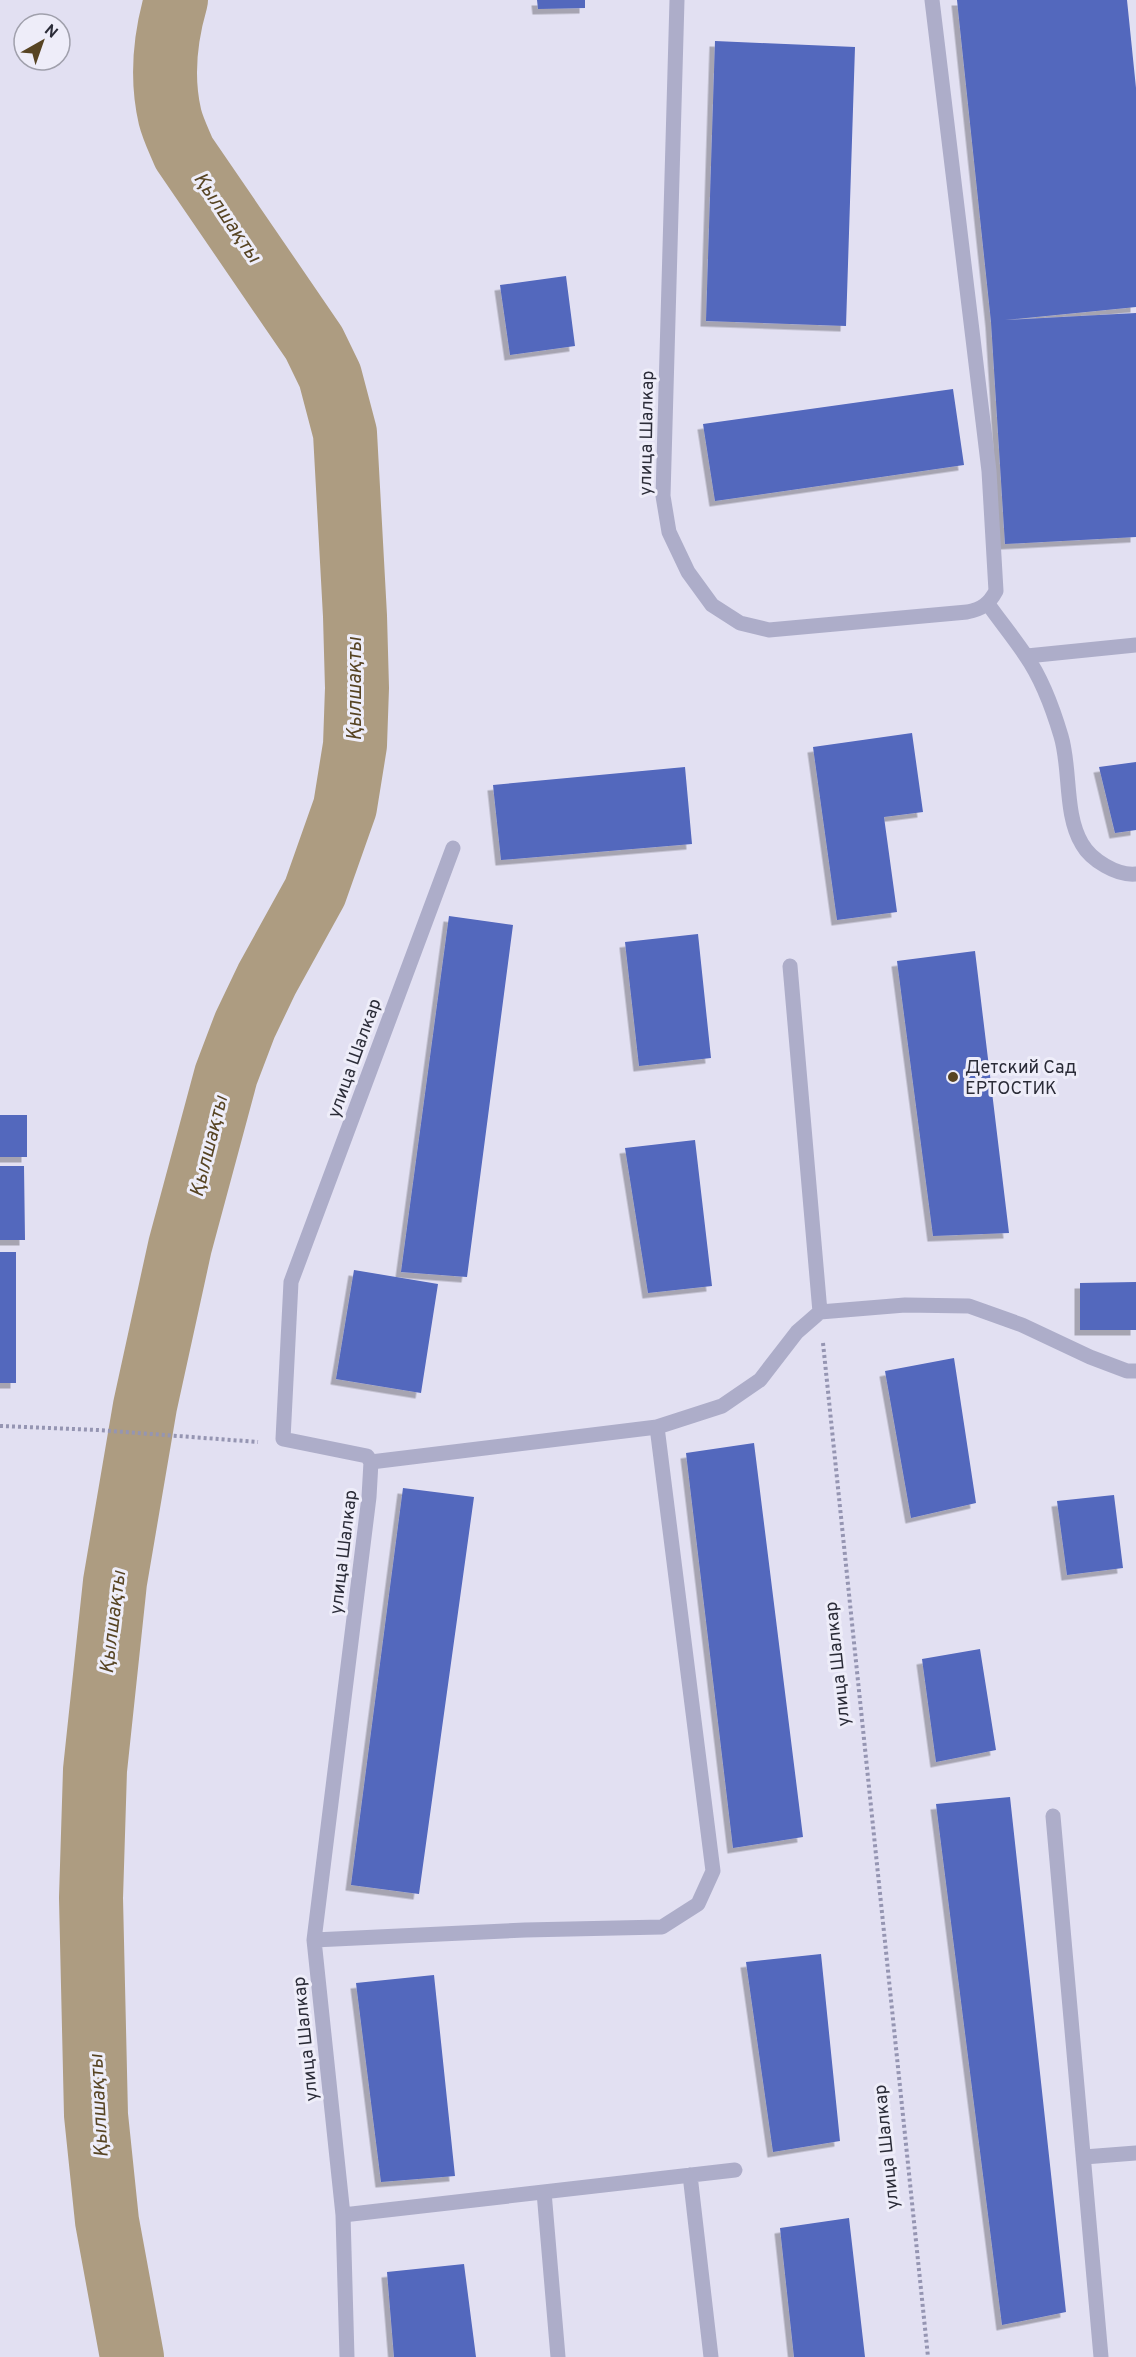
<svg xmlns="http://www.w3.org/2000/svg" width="1136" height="2357" font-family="Overpass,sans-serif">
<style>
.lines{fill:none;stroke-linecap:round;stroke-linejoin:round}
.river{stroke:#ad9c81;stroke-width:64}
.building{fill:#5367bd;filter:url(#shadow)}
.path{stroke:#9595b2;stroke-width:4;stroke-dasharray:3 3;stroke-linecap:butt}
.minor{stroke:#adadc9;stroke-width:15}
.poi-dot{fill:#574423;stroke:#eeedf9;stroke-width:2}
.labels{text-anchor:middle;stroke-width:6;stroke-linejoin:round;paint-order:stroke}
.street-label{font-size:18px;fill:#2b2c38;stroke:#eeedf9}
.poi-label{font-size:18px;fill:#2b2c38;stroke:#eeedf9;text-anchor:start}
.water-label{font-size:20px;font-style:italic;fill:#574423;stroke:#eeedf9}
</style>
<defs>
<filter id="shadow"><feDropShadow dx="-5.5" dy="5.5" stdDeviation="0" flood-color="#0004"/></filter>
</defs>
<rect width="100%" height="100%" fill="#e2e0f2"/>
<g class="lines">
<!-- river -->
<path class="river" d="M 132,2357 L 107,2221 L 96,2115 L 91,1898 L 95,1770 L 115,1582 L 145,1406 L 180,1246 L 226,1075 L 245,1025 L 267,979 L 315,892 L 345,807 L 355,745 L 357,688 L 355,616 L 345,433 L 330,376 L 314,343 L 184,153 C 179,141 173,129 170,117 C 161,78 165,38 176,0"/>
</g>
<!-- building -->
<path class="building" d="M 537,0 L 585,0 L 585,8 L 538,9 Z
M 957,0 L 1127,0 L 1136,88 L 1136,307 L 1005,320 L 1136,313 L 1136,537 L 1005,544 L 991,322 Z
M 715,41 L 855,47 L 846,326 L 706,321 Z
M 566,276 L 575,346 L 510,355 L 500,285 Z
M 953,389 L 964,465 L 715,501 L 703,424 Z
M 912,733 L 923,812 L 884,817 L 897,912 L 837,920 L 813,747 Z
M 1136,762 L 1136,830 L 1115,833 L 1099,767 Z
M 685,767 L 692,844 L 501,860 L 493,785 Z
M 449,916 L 513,925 L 467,1277 L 401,1272 Z
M 698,934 L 711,1058 L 639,1066 L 625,942 Z
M 975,951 L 1009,1233 L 933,1236 L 897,961 Z
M 0,1115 L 27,1115 L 27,1157 L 0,1157 Z
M 695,1140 L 712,1286 L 648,1293 L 625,1148 Z
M 0,1166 L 24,1166 L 25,1240 L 0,1240 Z
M 0,1252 L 16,1252 L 16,1383 L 0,1383 Z
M 354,1270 L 438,1284 L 421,1393 L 336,1379 Z
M 1136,1282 L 1136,1330 L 1080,1330 L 1080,1283 Z
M 954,1358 L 976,1503 L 911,1518 L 885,1371 Z
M 754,1443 L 803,1837 L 733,1848 L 686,1453 Z
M 403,1488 L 474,1497 L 419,1894 L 351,1885 Z
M 1114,1495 L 1123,1568 L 1067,1575 L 1057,1501 Z
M 980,1649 L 996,1750 L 936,1762 L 922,1659 Z
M 1010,1797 L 1066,2312 L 1002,2325 L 936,1804 Z
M 821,1954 L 840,2141 L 773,2152 L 746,1962 Z
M 434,1975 L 455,2176 L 381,2182 L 356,1983 Z
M 849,2218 L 865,2357 L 794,2357 L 780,2228 Z
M 464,2264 L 476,2357 L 394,2357 L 387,2272 Z"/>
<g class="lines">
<!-- path -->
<path class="path" d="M 823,1343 L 928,2357
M 0,1426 L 98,1430 L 258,1442"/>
<!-- minor -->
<path class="minor" d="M 677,0 L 663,496 L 669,532 L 688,572 L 712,605 L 740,623 L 769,630 L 967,612 C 982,609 989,604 996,591 L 989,471 L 932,0
M 988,604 C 1000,621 1014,638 1026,656 C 1042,679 1053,709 1061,736 C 1071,769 1064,814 1082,844 C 1091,860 1117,876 1136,874
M 1027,656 L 1136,645
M 790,966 L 820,1312
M 371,1462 L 657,1427 L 722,1406 L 760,1380 L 797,1332 L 820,1312 L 905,1305 L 969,1306 L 1022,1325 L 1090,1357 L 1127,1371 L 1136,1371
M 1053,1816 L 1101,2357
M 314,1940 L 525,1930 L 662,1927 L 698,1904 L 713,1871 L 657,1427
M 1084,2157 L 1136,2153
M 690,2175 L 711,2357
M 544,2192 L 558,2357
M 343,2215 L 735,2170
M 347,2357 L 343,2215 L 314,1940 L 369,1497 L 371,1462 L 367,1456 L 283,1439 L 291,1282 L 453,848"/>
</g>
<!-- markers -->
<circle class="poi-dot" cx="953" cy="1077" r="6"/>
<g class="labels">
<!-- street labels -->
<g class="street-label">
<text transform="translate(646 433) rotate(-89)" y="6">улица Шалкар</text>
<text transform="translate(354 1058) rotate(-70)" y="6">улица Шалкар</text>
<text transform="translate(343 1552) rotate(-83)" y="6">улица Шалкар</text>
<text transform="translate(837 1664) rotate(-96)" y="6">улица Шалкар</text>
<text transform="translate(305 2039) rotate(-96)" y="6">улица Шалкар</text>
<text transform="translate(886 2147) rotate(-96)" y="6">улица Шалкар</text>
</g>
<!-- poi labels -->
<g class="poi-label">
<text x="965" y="1073">Детский Сад<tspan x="965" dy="21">ЕРТОСТИК</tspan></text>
</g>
<!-- water labels -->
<g class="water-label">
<text transform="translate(228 217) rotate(56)" y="7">Қылшақты</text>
<text transform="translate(354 689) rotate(-90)" y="7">Қылшақты</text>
<text transform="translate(208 1146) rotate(-76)" y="7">Қылшақты</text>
<text transform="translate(112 1622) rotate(-83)" y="7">Қылшақты</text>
<text transform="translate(98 2106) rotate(-93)" y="7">Қылшақты</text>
</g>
</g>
<!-- north arrow -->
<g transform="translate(42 42) rotate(40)"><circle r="28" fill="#eeedf9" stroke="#a0a0ac" stroke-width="1.5"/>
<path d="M0-4.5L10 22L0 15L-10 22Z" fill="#574423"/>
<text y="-9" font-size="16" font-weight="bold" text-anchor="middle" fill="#2b2c38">N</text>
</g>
</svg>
